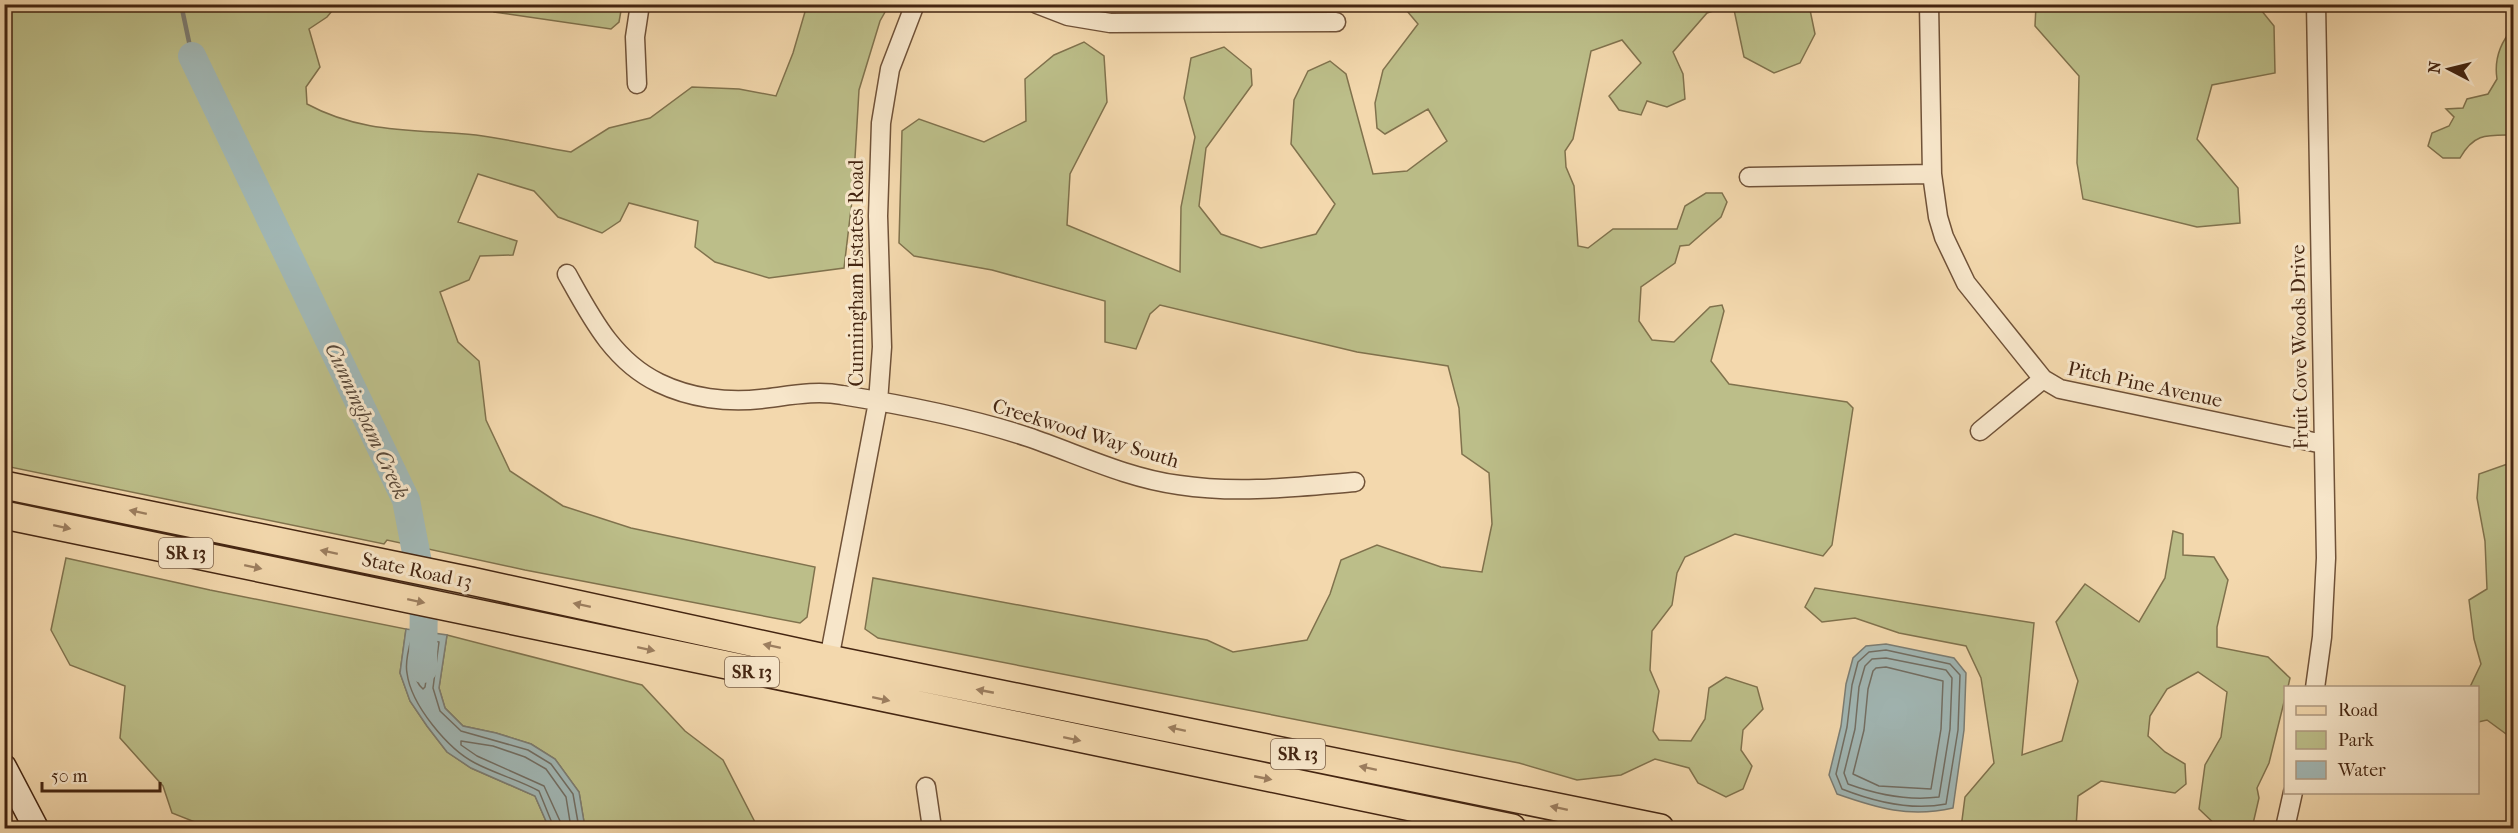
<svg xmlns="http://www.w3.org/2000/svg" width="2518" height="833" font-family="'IM FELL French Canon',serif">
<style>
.green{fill:#bcbe89;stroke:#80724d;stroke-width:1.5}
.water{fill:#a1b7b5;stroke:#7c7d73;stroke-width:1.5}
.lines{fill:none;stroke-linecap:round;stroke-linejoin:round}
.shore{stroke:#726e63;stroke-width:1.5}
.stream{stroke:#7c7d73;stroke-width:4.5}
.river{stroke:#a1b7b5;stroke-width:28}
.street-casing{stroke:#705238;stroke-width:21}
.secondary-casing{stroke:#442511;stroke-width:27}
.primary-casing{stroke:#442511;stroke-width:30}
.street{stroke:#f7e6ca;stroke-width:18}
.secondary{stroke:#f7e6ca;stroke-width:24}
.primary{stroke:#f3d8ad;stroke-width:27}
.oneway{fill:#9c7e5f}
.labels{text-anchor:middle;stroke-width:6;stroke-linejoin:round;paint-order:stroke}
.shield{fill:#f7e6ca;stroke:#7a5f48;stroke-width:1.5}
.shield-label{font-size:18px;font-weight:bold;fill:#442511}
.street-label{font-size:20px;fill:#442511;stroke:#f7e6ca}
.water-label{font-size:21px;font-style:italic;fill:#5b4a3a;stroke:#f7e6ca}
</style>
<rect width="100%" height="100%" fill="#f3d8ad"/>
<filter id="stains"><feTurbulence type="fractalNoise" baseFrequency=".00333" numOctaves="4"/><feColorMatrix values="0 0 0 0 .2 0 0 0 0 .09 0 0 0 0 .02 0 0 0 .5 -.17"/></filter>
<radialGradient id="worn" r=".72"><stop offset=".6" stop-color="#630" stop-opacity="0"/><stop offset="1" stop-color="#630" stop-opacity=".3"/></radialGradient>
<!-- green -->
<path class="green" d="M 4,5 L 337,5 L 327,17 L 309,29 L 320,67 L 306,87 L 307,104 C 362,134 416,129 476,135 C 508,139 540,147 571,152 L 609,128 L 650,118 L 692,87 L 739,89 L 776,96 L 793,53 L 807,5 L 889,5 L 880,21 L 859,90 L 853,192 L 844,268 L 769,278 L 715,262 L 695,247 L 698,221 L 629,203 L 620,221 L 602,233 L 558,217 L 534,191 L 478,174 L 458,222 L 517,241 L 513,255 L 480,256 L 469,280 L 440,292 L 458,342 L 479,361 L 486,420 L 510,471 L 563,506 L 631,528 L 815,567 L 807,617 L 800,623 L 525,570 L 387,540 L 384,544 L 5,466 Z
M 488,5 L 622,5 L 619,22 L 611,29 L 494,12 Z
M 1402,5 L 1731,5 L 1707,13 L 1673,52 L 1683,74 L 1685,99 L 1667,107 L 1647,101 L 1641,115 L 1619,110 L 1609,96 L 1641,63 L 1622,40 L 1591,51 L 1573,139 L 1565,151 L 1566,167 L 1574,186 L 1578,246 L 1588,248 L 1613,229 L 1677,229 L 1685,206 L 1706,193 L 1722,193 L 1727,202 L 1721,217 L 1689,245 L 1680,246 L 1675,263 L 1641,287 L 1639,321 L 1652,340 L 1674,342 L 1710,307 L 1722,305 L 1724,311 L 1711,361 L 1729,384 L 1847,402 L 1853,408 L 1832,545 L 1823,556 L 1735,534 L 1685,557 L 1677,573 L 1672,605 L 1652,631 L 1650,670 L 1659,691 L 1653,731 L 1659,740 L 1691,741 L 1705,719 L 1709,688 L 1726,677 L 1757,687 L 1763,709 L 1743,730 L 1741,750 L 1752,766 L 1743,789 L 1726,797 L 1698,783 L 1689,768 L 1655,759 L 1621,775 L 1577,780 L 1519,763 L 878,638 L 865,629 L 873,578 L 1207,640 L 1233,652 L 1307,640 L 1330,594 L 1341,560 L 1377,545 L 1441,567 L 1482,572 L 1492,524 L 1489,473 L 1462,454 L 1459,408 L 1448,366 L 1357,352 L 1160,305 L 1150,314 L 1136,349 L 1105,342 L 1105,301 L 992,270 L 914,256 L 899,243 L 902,131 L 919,119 L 984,142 L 1026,121 L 1025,79 L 1054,55 L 1084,42 L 1104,56 L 1107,102 L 1070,174 L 1067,225 L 1180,272 L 1181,207 L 1195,137 L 1184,98 L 1191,58 L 1224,47 L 1251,69 L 1252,85 L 1206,148 L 1199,206 L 1221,234 L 1261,248 L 1316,234 L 1335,204 L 1291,144 L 1294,100 L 1308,71 L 1330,61 L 1346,74 L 1373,174 L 1407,171 L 1447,141 L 1428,109 L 1385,134 L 1377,128 L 1375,103 L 1383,70 L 1418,24 Z
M 1733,5 L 1809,5 L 1815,34 L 1800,63 L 1774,73 L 1744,57 Z
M 2036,5 L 2257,5 L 2274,26 L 2275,73 L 2212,85 L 2197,139 L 2238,188 L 2240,223 L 2197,227 L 2083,199 L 2077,163 L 2079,76 L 2035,26 Z
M 2513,28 L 2513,135 C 2487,135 2474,133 2460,158 L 2443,158 L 2428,146 L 2432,133 L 2449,126 L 2454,117 L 2446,109 L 2463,108 L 2467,99 L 2488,94 L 2497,79 C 2494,60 2500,43 2513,28 Z
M 2513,462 L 2514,462 L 2513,739 L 2487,720 L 2478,722 L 2478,688 L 2470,687 L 2481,664 L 2474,639 L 2469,600 L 2487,589 L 2485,541 L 2477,498 L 2479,474 Z
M 2173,531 L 2183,534 L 2183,555 L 2214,557 L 2228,580 L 2217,627 L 2217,647 L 2268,657 L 2290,678 L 2288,687 L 2286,688 L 2285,698 L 2269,763 L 2257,788 L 2259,798 L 2252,828 L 2219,828 L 2199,809 L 2205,765 L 2221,737 L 2227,692 L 2198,672 L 2167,689 L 2150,716 L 2148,736 L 2165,752 L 2185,764 L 2186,784 L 2175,793 L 2101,781 L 2078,796 L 2076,828 L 1961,828 L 1965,797 L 1994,763 L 1981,678 L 1966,646 L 1899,633 L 1855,618 L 1822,622 L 1805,607 L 1815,588 L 2034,623 L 2022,755 L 2062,741 L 2078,681 L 2056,622 L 2085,584 L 2139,622 L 2165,578 Z
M 66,558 L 210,590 L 406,629 L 400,673 L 410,701 L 427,726 L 447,752 L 471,768 L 535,796 L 549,828 L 210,828 L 172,813 L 163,786 L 120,738 L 125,686 L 70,665 L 51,630 Z
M 447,635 L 642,685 L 685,731 L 723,760 L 758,828 L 585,828 L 579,792 L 555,759 L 531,744 L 496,733 L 463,726 L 445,708 L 439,688 Z"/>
<!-- water -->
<path class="water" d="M 406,629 L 447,635 L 439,688 L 445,708 L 463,726 L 496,733 L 531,744 L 555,759 L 579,792 L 585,828 L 549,828 L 535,796 L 471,768 L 447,752 L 427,726 L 410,701 L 400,673 Z
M 1886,644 L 1954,658 L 1966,673 L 1964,730 L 1953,808 C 1909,818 1877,808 1837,794 L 1829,775 L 1841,726 L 1846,684 L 1853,658 L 1866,646 Z"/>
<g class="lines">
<!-- shore -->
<path class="shore" d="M 421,645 L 429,646 L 431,649 L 425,687 L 423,689 C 411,679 415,662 417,647 Z
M 1886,650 L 1950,664 L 1960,675 L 1958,730 L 1946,804 C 1911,811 1875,802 1842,789 L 1836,774 L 1847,727 L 1852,685 L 1858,662 L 1869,652 Z
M 1886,658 L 1946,670 L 1952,678 L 1950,729 L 1939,797 C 1907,801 1878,795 1848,784 L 1844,773 L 1855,729 L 1859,687 L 1865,666 L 1872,659 Z
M 1886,667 L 1943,681 L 1941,729 L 1931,789 L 1879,786 L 1853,774 L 1864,730 L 1868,689 L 1873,671 L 1876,668 Z
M 554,828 L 539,791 C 519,780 496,774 475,763 C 448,749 411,705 407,673 C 405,663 409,646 412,637 L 439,642 L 433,688 L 440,711 L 461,731 L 528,750 L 551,764 L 573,794 L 579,828
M 562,828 L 560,821 L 544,786 L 477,756 L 461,745 L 461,741 L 493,746 L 525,757 L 546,769 L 566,797 L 571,828"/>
<!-- stream -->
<path class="stream" d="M 181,4 L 192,56"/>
<!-- river -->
<path class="river" d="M 192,56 L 406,500 L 424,594 L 423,669"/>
<defs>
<path id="street" d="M 1037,4 L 1068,16 L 1110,23 L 1336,22
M 1929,4 L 1932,174 L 1938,217 L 1944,237 L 1966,283 L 2043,379 L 2060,389 L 2323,444
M 637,84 L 635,37 L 640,4
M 1749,177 L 1932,174
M 567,274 C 591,317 613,361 659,383 C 690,398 727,403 761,399 C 788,396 815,390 842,395 C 904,405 968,417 1028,437 C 1078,454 1126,478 1179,485 C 1238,494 1296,487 1355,482
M 1980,431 L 2043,379
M 827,670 L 878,402 L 882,347 L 878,216 L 881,123 L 890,69 L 915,4
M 2315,688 L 2322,637 L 2326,558 L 2316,4
M 926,787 L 932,828
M 2285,828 L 2293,792"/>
<path id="secondary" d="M 4,767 L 36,828"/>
<path id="primary" d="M 4,485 L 471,581 L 829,659 L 1660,828
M 4,515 L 1512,828"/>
</defs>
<!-- street casing -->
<use href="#street" class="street-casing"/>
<!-- secondary casing -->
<use href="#secondary" class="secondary-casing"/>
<!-- primary casing -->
<use href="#primary" class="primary-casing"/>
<!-- street -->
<use href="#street" class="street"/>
<!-- secondary -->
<use href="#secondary" class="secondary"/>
<!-- primary -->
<use href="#primary" class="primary"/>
</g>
<!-- one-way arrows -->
<defs><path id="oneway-solid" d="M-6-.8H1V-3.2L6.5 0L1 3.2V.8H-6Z" transform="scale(1.5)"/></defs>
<g class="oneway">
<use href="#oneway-solid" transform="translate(138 512) rotate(-168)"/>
<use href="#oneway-solid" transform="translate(62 527) rotate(12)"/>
<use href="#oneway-solid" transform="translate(329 552) rotate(-168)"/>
<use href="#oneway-solid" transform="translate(253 567) rotate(12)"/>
<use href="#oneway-solid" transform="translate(416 601) rotate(12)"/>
<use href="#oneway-solid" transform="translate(582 605) rotate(-168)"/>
<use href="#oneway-solid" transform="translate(772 646) rotate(-168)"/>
<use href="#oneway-solid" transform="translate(646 649) rotate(12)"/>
<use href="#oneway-solid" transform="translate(985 691) rotate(-169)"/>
<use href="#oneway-solid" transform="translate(881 699) rotate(12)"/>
<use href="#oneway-solid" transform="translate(1177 729) rotate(-168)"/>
<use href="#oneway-solid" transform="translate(1072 739) rotate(12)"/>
<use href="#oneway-solid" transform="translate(1368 768) rotate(-168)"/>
<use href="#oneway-solid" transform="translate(1263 778) rotate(11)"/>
<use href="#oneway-solid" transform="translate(1559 808) rotate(-168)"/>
</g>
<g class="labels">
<!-- shield labels -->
<g class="shield">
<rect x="159" y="538" width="54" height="30" rx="4.5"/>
<rect x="725" y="657" width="54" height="30" rx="4.5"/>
<rect x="1271" y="739" width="54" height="30" rx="4.5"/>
</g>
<g class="shield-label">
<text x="186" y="559">SR 13</text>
<text x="752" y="678">SR 13</text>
<text x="1298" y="760">SR 13</text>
</g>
<!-- street labels -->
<g class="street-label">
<text transform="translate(856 273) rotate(-90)" y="7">Cunningham Estates Road</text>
<text transform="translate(2299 347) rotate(-91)" y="7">Fruit Cove Woods Drive</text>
<text transform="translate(2145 384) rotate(12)" y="7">Pitch Pine Avenue</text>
<text transform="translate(1086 433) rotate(17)" y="7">Creekwood Way South</text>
<text transform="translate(417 570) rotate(12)" y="7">State Road 13</text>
</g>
<!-- water labels -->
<g class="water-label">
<text transform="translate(367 421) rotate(65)" y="7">Cunningham Creek</text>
</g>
</g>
<!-- margin -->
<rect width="2518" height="833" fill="none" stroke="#f3d8ad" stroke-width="24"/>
<rect x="6" y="6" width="2506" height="821" fill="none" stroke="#442511" stroke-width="3"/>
<rect x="12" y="12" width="2494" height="809" fill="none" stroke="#442511" stroke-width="1.5"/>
<!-- legend -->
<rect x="2284" y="686" width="195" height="108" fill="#f7e6ca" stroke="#af9980" stroke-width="1.5"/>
<rect x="2296" y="706" width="30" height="9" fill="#f3d8ad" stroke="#af9980" stroke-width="1.5"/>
<text x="2338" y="716" font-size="18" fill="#442511">Road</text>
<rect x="2296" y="731" width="30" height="18" fill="#bcbe89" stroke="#af9980" stroke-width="1.5"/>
<text x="2338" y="746" font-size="18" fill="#442511">Park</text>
<rect x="2296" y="761" width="30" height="18" fill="#a1b7b5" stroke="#af9980" stroke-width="1.5"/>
<text x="2338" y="776" font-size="18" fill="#442511">Water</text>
<!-- north arrow -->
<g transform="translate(2449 69) rotate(277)" stroke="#f7e6ca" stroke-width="4.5" paint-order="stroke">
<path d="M0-4.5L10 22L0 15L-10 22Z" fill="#442511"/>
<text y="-9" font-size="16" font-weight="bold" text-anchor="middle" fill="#442511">N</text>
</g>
<!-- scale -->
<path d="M42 782v9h118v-9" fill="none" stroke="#442511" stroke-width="3"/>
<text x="51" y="782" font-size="18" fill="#442511" stroke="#f7e6ca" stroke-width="4.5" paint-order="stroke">50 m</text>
<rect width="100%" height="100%" filter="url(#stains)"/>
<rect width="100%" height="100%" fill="url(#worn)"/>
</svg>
